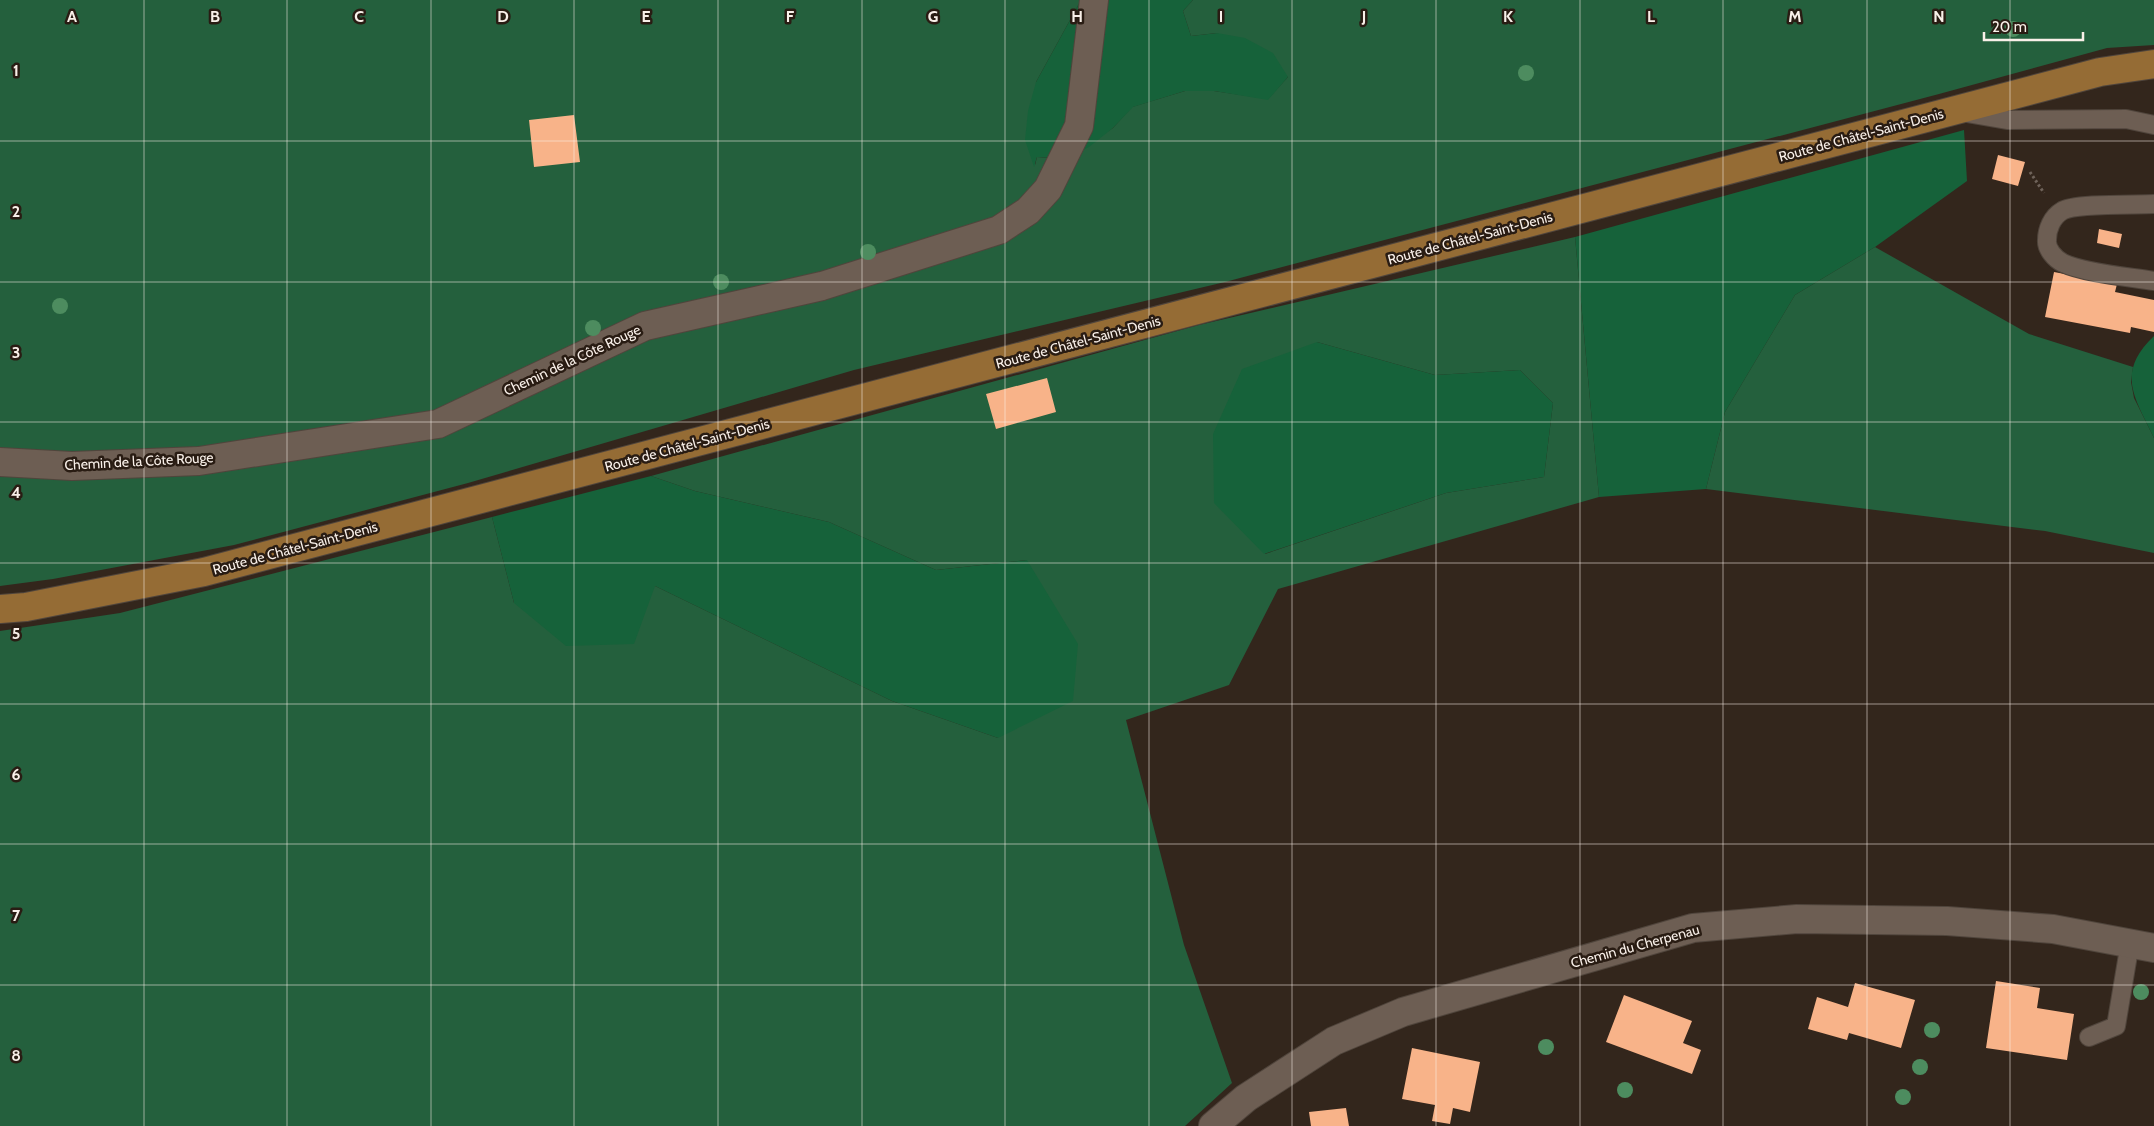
<svg xmlns="http://www.w3.org/2000/svg" width="2154" height="1126" font-family="Cabin,sans-serif">
<style>
.green{fill:#24603d;fill-rule:evenodd}
.forest{fill:#16623a}
.building{fill:#f8b389}
.lines{fill:none;stroke-linecap:round;stroke-linejoin:round}
.lane-casing{stroke:#50453c;stroke-width:20}
.street-casing{stroke:#50453c;stroke-width:30}
.primary-casing{stroke:#50453c;stroke-width:30}
.path{stroke:#6f635a;stroke-width:3;stroke-dasharray:2.5 2.5;stroke-linecap:butt}
.lane{stroke:#6d5e53;stroke-width:18}
.street{stroke:#6d5e53;stroke-width:28}
.primary{stroke:#956c35;stroke-width:28}
.tree{fill:#4d8c5f}
.grid{fill:none;stroke:#f9f0e9;stroke-width:1;stroke-opacity:0.55}
.labels{text-anchor:middle;stroke-width:5;stroke-linejoin:round;paint-order:stroke}
.street-label{font-size:14px;fill:#f9f0e9;stroke:#291c13}
.grid-label{font-size:16px;text-anchor:middle;font-weight:bold;fill:#f9f0e9;stroke:#291c13;stroke-width:5;stroke-linejoin:round;paint-order:stroke}
</style>
<rect width="100%" height="100%" fill="#33261c"/>
<!-- green -->
<path class="green" d="M 0,0 L 1081,0 L 1036,82 L 1035,165 L 1037,157 L 1065,159 L 1113,128 L 1132,107 L 1185,91 L 1214,91 L 1268,99 L 1288,77 L 1217,33 L 1191,36 L 1183,11 L 1193,0 L 2154,0 L 2154,45 L 2107,48 L 1939,94 L 1225,282 L 854,370 L 468,483 L 234,545 L 53,579 L 0,586 Z
M 1575,237 L 1599,497 L 1278,589 L 1229,685 L 1126,720 L 1184,945 L 1232,1083 L 1185,1126 L 0,1126 L 0,631 L 120,613 L 492,517 L 514,603 L 655,586 L 892,701 L 998,738 L 1027,560 L 936,570 L 829,522 L 695,491 L 651,476 L 1199,325 ZM 1317,342 L 1435,375 L 1520,370 L 1553,403 L 1544,477 L 1446,493 L 1265,554 Z
M 1875,247 L 2029,334 L 2133,367 L 2131,382 L 2134,398 L 2154,438 L 2154,553 L 2045,531 L 1706,489 L 1725,412 L 1795,295 Z"/>
<!-- forest -->
<path class="forest" d="M 1081,0 L 1193,0 L 1183,11 L 1191,36 L 1217,33 L 1245,38 L 1273,53 L 1288,77 L 1268,100 L 1214,91 L 1185,91 L 1133,107 L 1113,128 L 1089,147 L 1065,159 L 1037,157 L 1034,167 L 1025,140 L 1028,111 L 1036,82 Z
M 1964,130 L 1967,181 L 1875,247 L 1795,295 L 1725,412 L 1706,489 L 1599,497 L 1575,237 Z
M 2154,336 L 2154,438 C 2135,398 2115,373 2154,336 Z
M 1317,342 L 1435,375 L 1520,370 L 1553,403 L 1544,477 L 1446,493 L 1264,554 L 1214,503 L 1213,434 L 1242,369 Z
M 651,476 L 695,491 L 829,522 L 936,570 L 1027,560 L 1078,644 L 1073,701 L 998,738 L 892,701 L 655,586 L 634,644 L 566,646 L 514,603 L 492,517 Z"/>
<!-- building -->
<path class="building" d="M 574,115 L 580,162 L 534,167 L 529,120 Z
M 1998,155 L 2025,162 L 2018,186 L 1992,179 Z
M 2099,229 L 2122,234 L 2119,248 L 2097,243 Z
M 2054,272 L 2117,284 L 2115,292 L 2154,300 L 2154,332 L 2131,327 L 2130,333 L 2045,317 Z
M 1047,378 L 1056,412 L 996,429 L 986,394 Z
M 1996,981 L 2040,988 L 2037,1008 L 2074,1014 L 2067,1060 L 1986,1048 Z
M 1855,983 L 1915,1000 L 1901,1048 L 1849,1033 L 1847,1040 L 1808,1029 L 1817,997 L 1848,1007 Z
M 1624,995 L 1692,1021 L 1683,1043 L 1701,1050 L 1692,1074 L 1606,1042 Z
M 1412,1048 L 1480,1062 L 1470,1112 L 1453,1108 L 1450,1124 L 1432,1121 L 1435,1105 L 1402,1099 Z
M 1346,1108 L 1349,1126 L 1311,1126 L 1309,1112 Z"/>
<g class="lines">
<defs>
<path id="lane" d="M 1961,112 L 2007,120 L 2126,119 L 2154,125
M 2154,204 C 2137,205 2074,203 2062,211 C 2052,217 2047,229 2047,240 C 2046,249 2055,259 2063,263 C 2084,273 2130,277 2154,281
M 2089,1037 L 2116,1026 L 2130,943"/>
<path id="street" d="M 0,462 L 72,466 L 199,461 L 438,424 L 645,326 L 822,286 L 999,230 L 1028,211 L 1048,189 L 1079,126 L 1094,0
M 1213,1126 L 1246,1098 L 1334,1041 L 1403,1012 L 1693,928 L 1797,919 L 1947,921 L 2053,929 L 2154,948"/>
<path id="primary" d="M 0,609 L 26,607 L 204,572 L 2100,72 L 2154,64"/>
</defs>
<!-- lane casing -->
<use href="#lane" class="lane-casing"/>
<!-- street casing -->
<use href="#street" class="street-casing"/>
<!-- primary casing -->
<use href="#primary" class="primary-casing"/>
<!-- path -->
<path class="path" d="M 2030,172 L 2044,193"/>
<!-- lane -->
<use href="#lane" class="lane"/>
<!-- street -->
<use href="#street" class="street"/>
<!-- primary -->
<use href="#primary" class="primary"/>
</g>
<!-- trees -->
<g class="tree">
<circle cx="2013" cy="29" r="8"/>
<circle cx="1526" cy="73" r="8"/>
<circle cx="868" cy="252" r="8"/>
<circle cx="721" cy="282" r="8"/>
<circle cx="60" cy="306" r="8"/>
<circle cx="593" cy="328" r="8"/>
<circle cx="2141" cy="992" r="8"/>
<circle cx="1932" cy="1030" r="8"/>
<circle cx="1546" cy="1047" r="8"/>
<circle cx="1920" cy="1067" r="8"/>
<circle cx="1625" cy="1090" r="8"/>
<circle cx="1903" cy="1097" r="8"/>
</g>
<!-- grid -->
<path class="grid" d="M 144,0 L 144,1126M 287,0 L 287,1126M 431,0 L 431,1126M 574,0 L 574,1126M 718,0 L 718,1126M 862,0 L 862,1126M 1005,0 L 1005,1126M 1149,0 L 1149,1126M 1292,0 L 1292,1126M 1436,0 L 1436,1126M 1580,0 L 1580,1126M 1723,0 L 1723,1126M 1867,0 L 1867,1126M 2010,0 L 2010,1126M 0,141 L 2154,141M 0,282 L 2154,282M 0,422 L 2154,422M 0,563 L 2154,563M 0,704 L 2154,704M 0,844 L 2154,844M 0,985 L 2154,985"/>
<g class="labels">
<!-- street labels -->
<g class="street-label">
<text transform="translate(1861 135) rotate(-15)" y="5">Route de Châtel-Saint-Denis</text>
<text transform="translate(1470 238) rotate(-15)" y="5">Route de Châtel-Saint-Denis</text>
<text transform="translate(1078 342) rotate(-15)" y="5">Route de Châtel-Saint-Denis</text>
<text transform="translate(572 360) rotate(-25)" y="5">Chemin de la Côte Rouge</text>
<text transform="translate(687 445) rotate(-15)" y="5">Route de Châtel-Saint-Denis</text>
<text transform="translate(139 461) rotate(-3)" y="5">Chemin de la Côte Rouge</text>
<text transform="translate(295 548) rotate(-15)" y="5">Route de Châtel-Saint-Denis</text>
<text transform="translate(1635 946) rotate(-15)" y="5">Chemin du Cherpenau</text>
</g>
</g>
<g class="grid-label">
<text x="72" y="22">A</text>
<text x="215" y="22">B</text>
<text x="359" y="22">C</text>
<text x="503" y="22">D</text>
<text x="646" y="22">E</text>
<text x="790" y="22">F</text>
<text x="933" y="22">G</text>
<text x="1077" y="22">H</text>
<text x="1221" y="22">I</text>
<text x="1364" y="22">J</text>
<text x="1508" y="22">K</text>
<text x="1651" y="22">L</text>
<text x="1795" y="22">M</text>
<text x="1939" y="22">N</text>
<text x="16" y="76">1</text>
<text x="16" y="217">2</text>
<text x="16" y="358">3</text>
<text x="16" y="498">4</text>
<text x="16" y="639">5</text>
<text x="16" y="780">6</text>
<text x="16" y="921">7</text>
<text x="16" y="1061">8</text>
</g>
<!-- scale -->
<path d="M1984 32v8h99v-8" fill="none" stroke="#f9f0e9" stroke-width="2.5"/>
<text x="1992" y="32" font-size="15" fill="#f9f0e9" stroke="#291c13" stroke-width="4" paint-order="stroke">20 m</text>
</svg>
